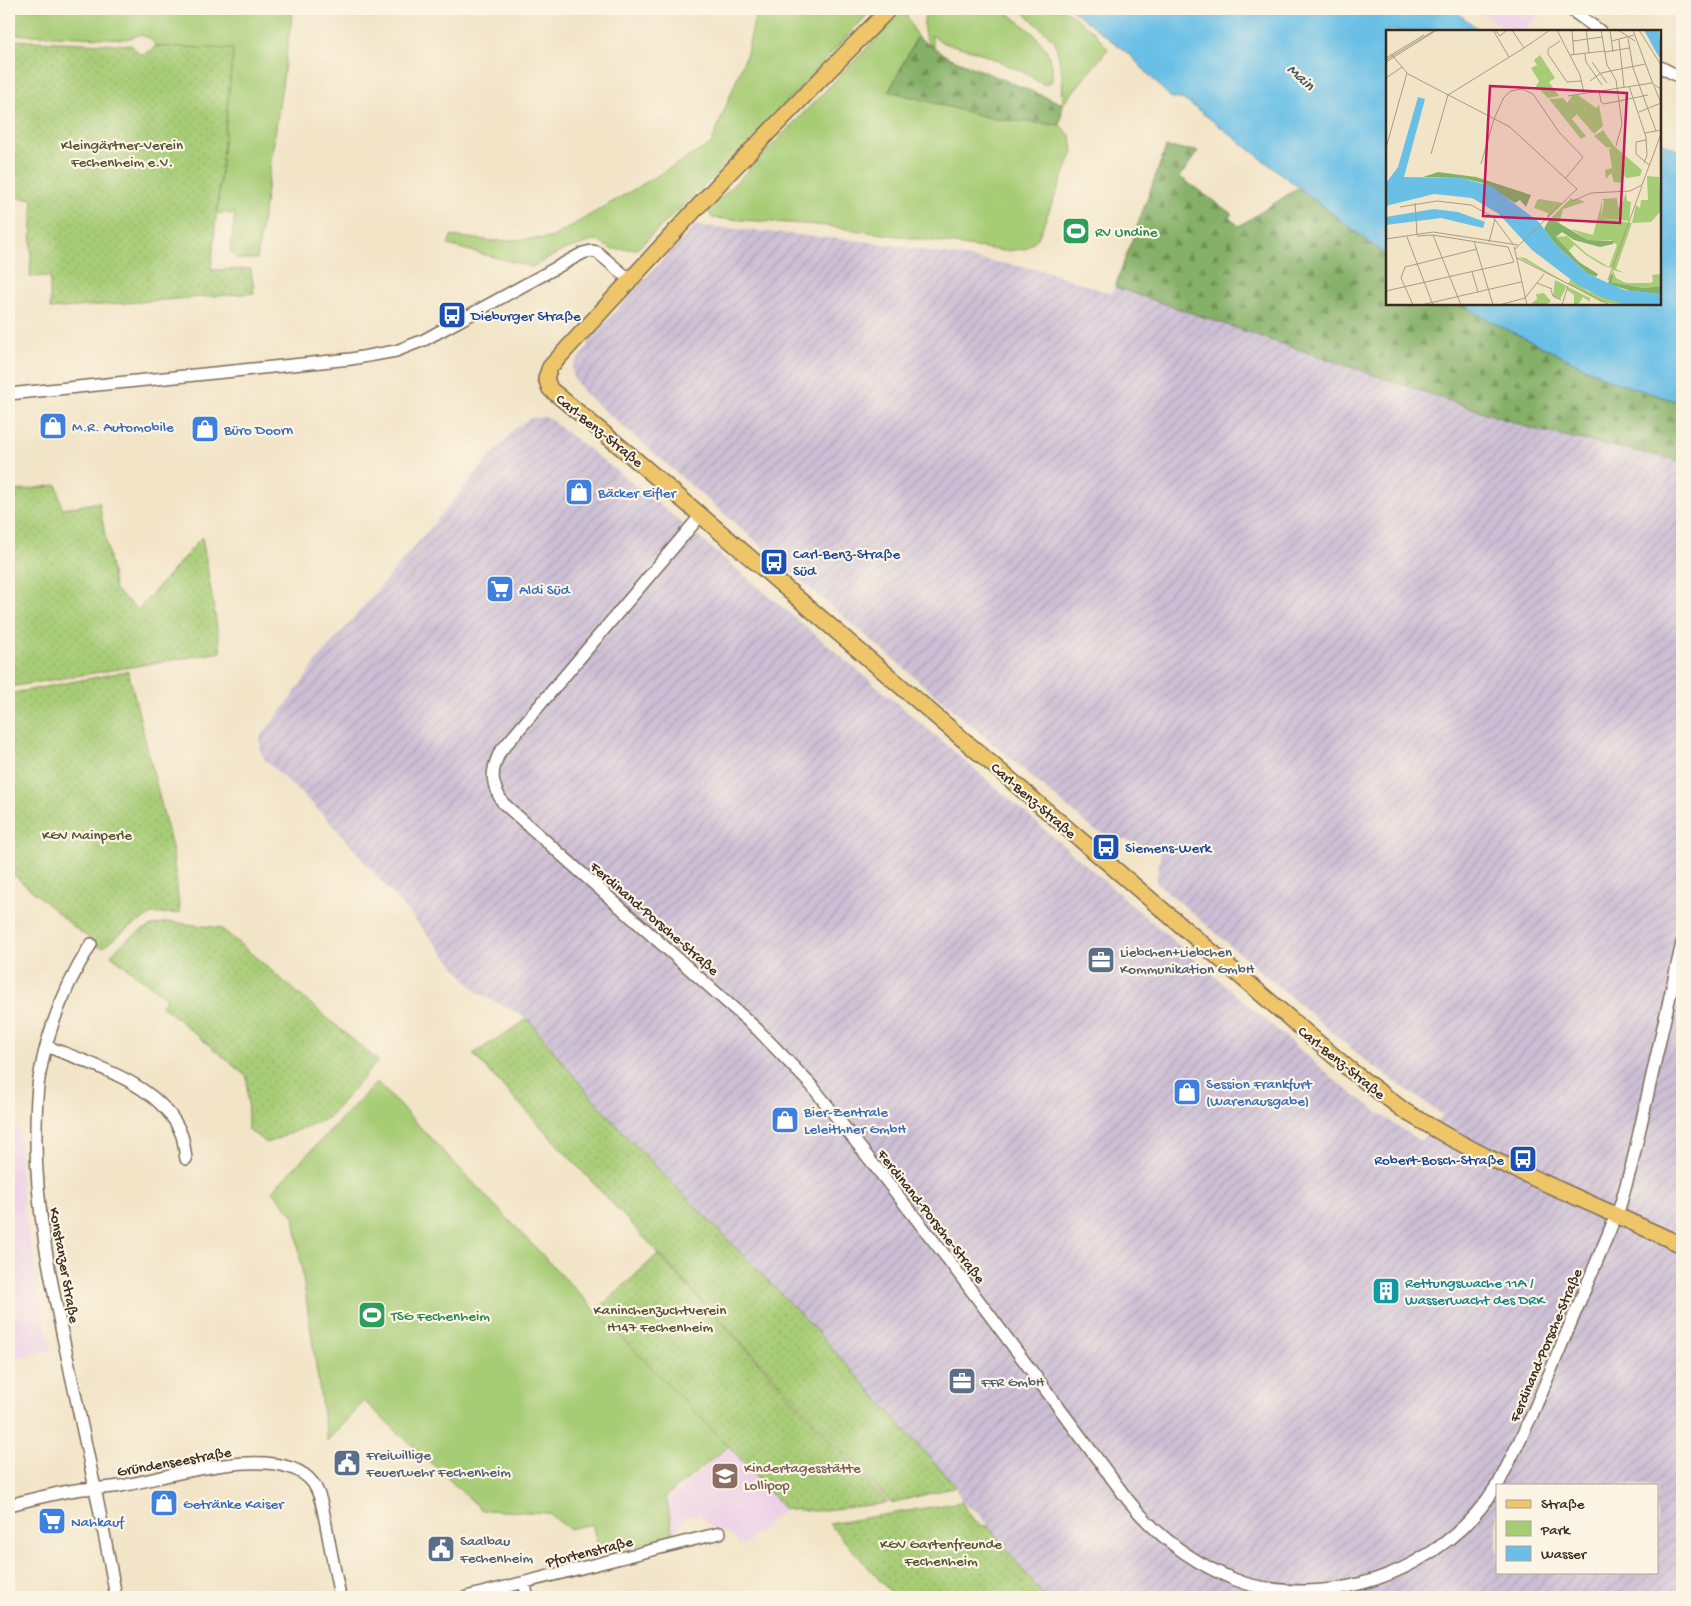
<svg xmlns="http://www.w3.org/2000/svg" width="1691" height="1606" font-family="'Gochi Hand',sans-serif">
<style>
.built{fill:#eed0e8}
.industrial{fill:url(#industrial-furrows);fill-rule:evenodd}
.green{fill:#a7cc76;stroke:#717b4a}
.forest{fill:url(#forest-firs);stroke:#606d42}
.garden{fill:url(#garden-dots);stroke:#717b4a}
.water{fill:#69bfe6;stroke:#527482}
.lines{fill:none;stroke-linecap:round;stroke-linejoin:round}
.minor-casing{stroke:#7b6b59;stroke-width:14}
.major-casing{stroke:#7b6b59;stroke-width:18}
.minor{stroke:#fff;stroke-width:11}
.major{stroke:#eec569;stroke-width:15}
.labels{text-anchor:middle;stroke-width:4.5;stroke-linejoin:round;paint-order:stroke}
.park-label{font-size:15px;fill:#565234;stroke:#fcf5e5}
.leisure-label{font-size:15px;fill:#27864d;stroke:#fcf5e5;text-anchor:start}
.transit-label{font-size:15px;fill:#164399;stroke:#fcf5e5;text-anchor:start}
.shop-label{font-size:15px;fill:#366cbe;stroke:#fcf5e5;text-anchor:start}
.street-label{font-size:15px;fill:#3b2a1e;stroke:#fcf5e5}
.service-label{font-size:15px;fill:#4e5e75;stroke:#fcf5e5;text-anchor:start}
.culture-label{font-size:15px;fill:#0d838f;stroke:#fcf5e5;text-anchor:start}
.education-label{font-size:15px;fill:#785e54;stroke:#fcf5e5;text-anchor:start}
.water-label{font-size:16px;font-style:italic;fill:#49575a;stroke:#fcf5e5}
.inset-road{fill:none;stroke:#a99a83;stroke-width:1}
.view{fill:#c2185b;fill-opacity:0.15;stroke:#c2185b;stroke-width:2.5}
.inset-edge{fill:none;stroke:#3b2a1e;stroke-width:2.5}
</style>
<defs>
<pattern id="industrial-furrows" width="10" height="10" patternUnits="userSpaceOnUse" patternTransform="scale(1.25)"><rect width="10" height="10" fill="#ccbed4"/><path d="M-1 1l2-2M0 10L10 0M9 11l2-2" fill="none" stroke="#b0a3b6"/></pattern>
<pattern id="forest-firs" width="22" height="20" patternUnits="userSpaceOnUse" patternTransform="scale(1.25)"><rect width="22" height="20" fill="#85b067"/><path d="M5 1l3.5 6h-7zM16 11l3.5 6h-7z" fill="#6e8f54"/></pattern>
<pattern id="garden-dots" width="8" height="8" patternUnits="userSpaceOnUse" patternTransform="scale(1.25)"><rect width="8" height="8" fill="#a7cc76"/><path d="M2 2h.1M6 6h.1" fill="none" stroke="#91af66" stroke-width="1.8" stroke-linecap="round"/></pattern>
</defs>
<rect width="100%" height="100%" fill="#fcf5e5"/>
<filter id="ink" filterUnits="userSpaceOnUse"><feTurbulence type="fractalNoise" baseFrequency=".02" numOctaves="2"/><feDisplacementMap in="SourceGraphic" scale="10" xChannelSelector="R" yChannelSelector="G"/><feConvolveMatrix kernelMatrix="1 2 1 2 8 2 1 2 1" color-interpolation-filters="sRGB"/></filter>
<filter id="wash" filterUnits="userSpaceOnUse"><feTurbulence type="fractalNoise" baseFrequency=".0096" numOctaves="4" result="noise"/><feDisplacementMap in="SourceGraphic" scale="20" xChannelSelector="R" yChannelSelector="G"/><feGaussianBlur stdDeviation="1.12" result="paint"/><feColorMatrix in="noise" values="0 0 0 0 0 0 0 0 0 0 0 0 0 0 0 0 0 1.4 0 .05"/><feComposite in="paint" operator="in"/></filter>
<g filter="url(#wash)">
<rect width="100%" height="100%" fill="#f2e4c7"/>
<!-- built -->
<path class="built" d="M 1477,9 L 1545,9 L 1523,31 L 1509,31 Z
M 9,1125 L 18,1128 L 23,1206 L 51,1350 L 9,1360 Z
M 729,1446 L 784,1509 L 744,1545 L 739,1545 L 730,1534 L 712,1528 L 699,1514 L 684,1517 L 674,1536 L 600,1554 L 592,1524 L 661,1507 Z"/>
<!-- industrial -->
<path class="industrial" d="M 695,225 L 872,242 L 1042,270 L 1112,294 L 1115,287 L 1536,430 L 1682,461 L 1682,1597 L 1252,1597 L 1230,1591 L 1227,1597 L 1058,1597 L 1056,1595 L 1053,1597 L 1044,1597 L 978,1512 L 962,1503 L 956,1487 L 814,1328 L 627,1137 L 580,1084 L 528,1019 L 477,992 L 325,816 L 264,759 L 260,749 L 260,737 L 286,705 L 317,661 L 515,428 L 531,418 L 547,417 L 659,504 L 935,735 L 1342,1086 L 1410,1135 L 1421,1141 L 1443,1115 L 1367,1062 L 1156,882 L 1161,851 L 1094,830 L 823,599 L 585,394 L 573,378 L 572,367 L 587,348 L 589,340 ZM 1497,1485 L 1657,1485 L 1657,1572 L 1497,1572 Z"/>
<!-- green -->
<path class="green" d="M 9,9 L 293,9 L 257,259 L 237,259 L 230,250 L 235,214 L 217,213 L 233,50 L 156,46 L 150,38 L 139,35 L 126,39 L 9,34 Z
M 755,9 L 854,9 L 868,14 L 742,150 L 637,249 L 611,249 L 596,240 L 564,250 L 532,267 L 448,245 L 451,236 L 494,241 L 551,238 L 711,144 L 747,53 L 755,17 Z
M 926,9 L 1003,9 L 1034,34 L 1046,49 L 1052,65 L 1052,80 L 1049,84 L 1042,84 L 1023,72 L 975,51 L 944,43 L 931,35 L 934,48 C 921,38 923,23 926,9 Z
M 1020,9 L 1064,9 L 1094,32 L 1108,49 L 1063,104 L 1062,73 L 1055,41 Z
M 904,10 L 917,37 L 889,91 L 994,119 L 1060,125 L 1071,136 L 1073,152 L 1038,238 L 1025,249 L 1004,251 L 819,225 L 712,218 L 708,211 Z
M 377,1082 L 596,1311 L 729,1446 L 666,1496 L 673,1536 L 600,1554 L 592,1524 L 569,1529 L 548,1513 L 482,1510 L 364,1401 L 327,1441 L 294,1216 L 272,1191 Z"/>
<!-- forest -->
<path class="forest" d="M 917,37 L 948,57 L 1063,104 L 1060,125 L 994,119 L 889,91 Z
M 1166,147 L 1198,151 L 1180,177 L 1232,214 L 1229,217 L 1239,226 L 1298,188 L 1387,256 L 1387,304 L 1463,304 L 1490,321 L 1612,381 L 1682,403 L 1682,461 L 1536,430 L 1115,287 Z"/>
<!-- garden -->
<path class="garden" d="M 9,40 L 131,45 L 139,54 L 145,54 L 156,46 L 233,49 L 211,270 L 251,269 L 254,293 L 50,309 L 50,276 L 30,277 L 33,199 L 9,197 Z
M 57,485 L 62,509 L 99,502 L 115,590 L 138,610 L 202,537 L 221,652 L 9,687 L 9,591 L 11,590 L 9,582 L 9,492 Z
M 128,671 L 172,847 L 180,913 L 152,914 L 128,928 L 102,948 L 74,927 L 9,871 L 9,694 Z
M 170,922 L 221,928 L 378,1061 L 328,1118 L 267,1143 L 248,1130 L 247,1077 L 161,1005 L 167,999 L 111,955 C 126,938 147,924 170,922 Z
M 528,1019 L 580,1084 L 627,1137 L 814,1328 L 956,1487 L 891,1503 L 473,1054 Z
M 658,1254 L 888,1503 L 816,1511 L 784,1509 L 729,1446 L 596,1311 Z
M 961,1502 L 973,1519 L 983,1526 L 988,1526 L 1044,1597 L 895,1597 L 829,1524 Z"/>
<!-- water -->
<path class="water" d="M 1071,9 L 1452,9 L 1481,31 L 1387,31 L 1387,256 L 1196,108 L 1184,100 L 1170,97 L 1130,55 Z
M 1660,141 L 1682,153 L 1682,403 L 1612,381 L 1490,321 L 1463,304 L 1660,304 Z"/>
</g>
<g filter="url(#ink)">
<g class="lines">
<defs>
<path id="minor" d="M 1570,9 L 1600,31
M 1660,67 L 1682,78
M 9,394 L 351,359 L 396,351 L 424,340 L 583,253 L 591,251 L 597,252 L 630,280
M 701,515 L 500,752 C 490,772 491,784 503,803 L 757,1029 L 812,1086 L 947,1258 L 1128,1500 C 1157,1536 1192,1563 1236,1580 C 1258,1589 1283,1591 1307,1591 C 1383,1589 1457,1550 1497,1485
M 91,944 C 67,983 48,1028 40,1073 C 36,1093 36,1113 36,1133 C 35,1216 54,1294 71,1375 C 87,1449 103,1523 116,1597
M 46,1046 C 91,1064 164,1085 182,1136 C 184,1143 185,1152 186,1159
M 1498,1485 L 1532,1415 L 1620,1206 L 1632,1164 L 1682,943
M 9,1505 C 33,1499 58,1492 83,1489 C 95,1488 108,1488 121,1486 C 165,1478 280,1440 313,1483 C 322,1496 324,1516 327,1530 C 331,1553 336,1575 340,1597
M 524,1583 L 528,1597
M 466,1597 L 720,1533"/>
<path id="major" d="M 889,9 L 728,174 L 550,367 L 546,378 L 550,389 L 623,449 L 1349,1069 L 1406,1112 L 1447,1136 L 1485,1156 L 1682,1245"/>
</defs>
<!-- minor casing -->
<use href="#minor" class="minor-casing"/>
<!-- major casing -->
<use href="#major" class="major-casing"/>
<!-- minor -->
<use href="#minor" class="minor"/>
<!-- major -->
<use href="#major" class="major"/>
</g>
</g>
<!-- icons -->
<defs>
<symbol id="stadium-square" viewBox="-11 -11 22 22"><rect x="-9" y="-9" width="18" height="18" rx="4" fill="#2e9e5b" stroke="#fcf5e5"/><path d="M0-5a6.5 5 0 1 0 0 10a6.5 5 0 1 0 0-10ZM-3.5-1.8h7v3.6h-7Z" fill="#fff"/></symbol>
<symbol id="bus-square" viewBox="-11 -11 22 22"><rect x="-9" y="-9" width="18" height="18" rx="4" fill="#1a4fb4" stroke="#fcf5e5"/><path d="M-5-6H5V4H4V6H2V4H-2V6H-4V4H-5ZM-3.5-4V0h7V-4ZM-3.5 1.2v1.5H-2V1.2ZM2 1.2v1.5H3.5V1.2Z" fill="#fff"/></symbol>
<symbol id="shop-square" viewBox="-11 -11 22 22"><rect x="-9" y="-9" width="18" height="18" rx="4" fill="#3f7fe0" stroke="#fcf5e5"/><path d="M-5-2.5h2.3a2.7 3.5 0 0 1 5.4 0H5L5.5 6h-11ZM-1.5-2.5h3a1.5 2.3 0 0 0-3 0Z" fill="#fff"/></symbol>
<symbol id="supermarket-square" viewBox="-11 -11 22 22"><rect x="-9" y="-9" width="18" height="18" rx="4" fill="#3f7fe0" stroke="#fcf5e5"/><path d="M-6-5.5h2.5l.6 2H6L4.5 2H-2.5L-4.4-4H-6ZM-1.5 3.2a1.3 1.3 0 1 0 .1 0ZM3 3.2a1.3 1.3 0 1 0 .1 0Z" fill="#fff"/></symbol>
<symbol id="office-square" viewBox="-11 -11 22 22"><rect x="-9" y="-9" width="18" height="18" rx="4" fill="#5c6f8a" stroke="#fcf5e5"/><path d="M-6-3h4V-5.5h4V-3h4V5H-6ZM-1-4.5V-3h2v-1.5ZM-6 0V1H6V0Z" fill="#fff"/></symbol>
<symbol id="building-square" viewBox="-11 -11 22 22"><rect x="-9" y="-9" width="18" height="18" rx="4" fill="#0f9aa8" stroke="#fcf5e5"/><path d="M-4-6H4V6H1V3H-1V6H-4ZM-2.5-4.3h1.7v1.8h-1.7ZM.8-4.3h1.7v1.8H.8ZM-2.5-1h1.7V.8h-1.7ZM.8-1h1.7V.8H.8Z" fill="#fff"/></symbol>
<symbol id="civic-square" viewBox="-11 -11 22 22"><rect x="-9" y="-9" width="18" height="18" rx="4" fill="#5c6f8a" stroke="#fcf5e5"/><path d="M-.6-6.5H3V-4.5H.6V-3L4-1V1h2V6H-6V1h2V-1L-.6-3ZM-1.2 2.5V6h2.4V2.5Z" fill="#fff"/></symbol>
<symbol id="school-square" viewBox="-11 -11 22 22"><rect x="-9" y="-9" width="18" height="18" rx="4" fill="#8d6e63" stroke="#fcf5e5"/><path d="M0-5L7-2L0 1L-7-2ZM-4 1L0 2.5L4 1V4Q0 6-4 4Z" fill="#fff"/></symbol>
</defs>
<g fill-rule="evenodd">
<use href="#stadium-square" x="1060" y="215" width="32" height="32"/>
<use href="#bus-square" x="436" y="299" width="32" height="32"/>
<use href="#shop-square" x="37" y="410" width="32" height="32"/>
<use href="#shop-square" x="189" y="413" width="32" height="32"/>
<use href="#shop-square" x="563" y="476" width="32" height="32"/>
<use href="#bus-square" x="758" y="546" width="32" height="32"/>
<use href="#supermarket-square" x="484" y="573" width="32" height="32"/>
<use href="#bus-square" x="1090" y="831" width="32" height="32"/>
<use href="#office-square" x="1085" y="944" width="32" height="32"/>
<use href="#shop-square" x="1171" y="1076" width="32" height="32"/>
<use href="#shop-square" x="769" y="1104" width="32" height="32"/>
<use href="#bus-square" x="1507" y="1143" width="32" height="32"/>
<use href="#building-square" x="1370" y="1275" width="32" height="32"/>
<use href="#stadium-square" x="356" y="1299" width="32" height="32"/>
<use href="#office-square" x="946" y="1365" width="32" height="32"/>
<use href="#civic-square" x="331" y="1447" width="32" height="32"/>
<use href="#school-square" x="709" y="1460" width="32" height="32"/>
<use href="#shop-square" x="148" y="1487" width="32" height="32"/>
<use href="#supermarket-square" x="36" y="1505" width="32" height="32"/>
<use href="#civic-square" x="425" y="1533" width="32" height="32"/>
</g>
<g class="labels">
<!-- park labels -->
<g class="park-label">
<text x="122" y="149">Kleingärtner-Verein<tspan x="122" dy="17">Fechenheim e.V.</tspan></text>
<text x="87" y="839">KGV Mainperle</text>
<text x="660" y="1314">Kaninchenzuchtverein<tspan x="660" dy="17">H147 Fechenheim</tspan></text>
<text x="941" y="1548">KGV Gartenfreunde<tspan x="941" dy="17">Fechenheim</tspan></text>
</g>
<!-- leisure labels -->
<g class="leisure-label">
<text x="1095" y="236">RV Undine</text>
<text x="391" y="1320">TSG Fechenheim</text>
</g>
<!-- transit labels -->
<g class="transit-label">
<text x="471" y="320">Dieburger Straße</text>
<text x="793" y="558">Carl-Benz-Straße<tspan x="793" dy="17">Süd</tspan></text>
<text x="1125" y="852">Siemens-Werk</text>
<text x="1504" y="1164" text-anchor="end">Robert-Bosch-Straße</text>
</g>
<!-- shop labels -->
<g class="shop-label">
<text x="72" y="431">M.R. Automobile</text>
<text x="224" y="434">Büro Doorn</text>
<text x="598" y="497">Bäcker Eifler</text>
<text x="519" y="594">Aldi Süd</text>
<text x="1206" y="1088">Session Frankfurt<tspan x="1206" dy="17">(Warenausgabe)</tspan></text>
<text x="804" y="1116">Bier-Zentrale<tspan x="804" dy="17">Leleithner GmbH</tspan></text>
<text x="183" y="1508">Getränke Kaiser</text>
<text x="71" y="1526">Nahkauf</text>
</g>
<!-- street labels -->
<g class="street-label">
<text transform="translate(600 430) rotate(39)" y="5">Carl-Benz-Straße</text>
<text transform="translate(1034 800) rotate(41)" y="5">Carl-Benz-Straße</text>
<text transform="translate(655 918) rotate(41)" y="5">Ferdinand-Porsche-Straße</text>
<text transform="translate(1342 1062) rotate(39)" y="5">Carl-Benz-Straße</text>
<text transform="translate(932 1216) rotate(52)" y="5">Ferdinand-Porsche-Straße</text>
<text transform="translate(65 1265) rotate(80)" y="5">Konstanzer Straße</text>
<text transform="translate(1545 1345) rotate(-67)" y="5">Ferdinand-Porsche-Straße</text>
<text transform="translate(174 1461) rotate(-10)" y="5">Gründenseestraße</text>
<text transform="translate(589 1551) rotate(-14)" y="5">Pfortenstraße</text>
</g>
<!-- service labels -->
<g class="service-label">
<text x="1120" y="956">Liebchen+Liebchen<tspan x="1120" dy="17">Kommunikation GmbH</tspan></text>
<text x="981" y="1386">FFR GmbH</text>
<text x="366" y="1459">Freiwillige<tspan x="366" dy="17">Feuerwehr Fechenheim</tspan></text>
<text x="460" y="1545">Saalbau<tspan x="460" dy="17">Fechenheim</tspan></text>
</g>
<!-- culture labels -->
<g class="culture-label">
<text x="1405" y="1287">Rettungswache 11A /<tspan x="1405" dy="17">Wasserwacht des DRK</tspan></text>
</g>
<!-- education labels -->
<g class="education-label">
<text x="744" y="1472">Kindertagesstätte<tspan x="744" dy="17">Lollipop</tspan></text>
</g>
<!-- water labels -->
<g class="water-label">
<text transform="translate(1302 76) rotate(42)" y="6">Main</text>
</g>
</g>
<!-- overview -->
<g transform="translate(1386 30)">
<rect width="275" height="275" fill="#f2e4c7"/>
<path d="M 192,65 L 210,78 L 213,75 L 217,96 L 208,104 L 181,73 L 186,66 ZM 192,169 L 199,172 L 177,179 L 173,194 L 164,189 L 183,170 ZM 151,170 L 154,169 L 177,173 L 161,189 L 162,183 L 148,178 ZM 216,171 L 215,188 L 246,193 L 230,239 L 238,243 L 227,240 L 230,248 L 240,253 L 263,253 L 267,252 L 266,245 L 275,244 L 275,256 L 258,258 L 225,252 L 227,236 L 224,238 L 216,235 L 200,225 L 188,215 L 182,222 L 170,207 L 181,206 L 201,224 L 223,237 L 231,215 L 225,210 L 202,210 L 185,199 L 207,205 ZM 132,227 L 139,228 L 182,254 L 185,249 L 202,261 L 241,275 L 215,272 ZM 169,250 L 181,256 L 174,269 L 167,266 ZM 182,257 L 204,268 L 204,272 L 197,267 L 192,275 L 188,275 L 188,265 L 181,260 ZM 158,263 L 165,271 L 160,275 L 144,275 L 151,269 L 150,264 Z" fill="#a7cc76"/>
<path d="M 52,142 L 90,147 L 145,165 L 140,177 L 134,170 L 129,173 L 97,153 L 75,148 L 37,147 ZM 164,188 L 202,210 L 228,211 L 227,214 L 214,217 L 188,210 L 176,202 L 170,207 L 193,232 L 212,244 L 210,247 L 202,244 L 170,215 L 158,199 ZM 225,243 L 227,247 L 225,252 L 258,258 L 275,256 L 275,264 L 245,261 L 222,254 Z" fill="#85b067"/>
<path d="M 154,25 L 169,48 L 163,52 L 173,66 L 162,68 L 150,56 L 153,51 L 145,38 L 151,35 L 148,30 ZM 177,68 L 191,84 L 186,89 L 200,106 L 195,109 L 163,69 ZM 217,100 L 228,116 L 256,140 L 254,146 L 240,148 L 237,144 L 237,153 L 228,152 L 225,143 L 220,149 L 219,140 L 226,138 L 223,119 L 227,118 L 220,117 L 208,106 ZM 261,146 L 273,147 L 275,181 L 265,192 L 246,193 L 250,175 L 254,178 L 255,170 L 262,170 ZM 240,162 L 241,171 L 245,172 L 243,191 L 215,188 L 218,171 L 215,169 L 231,168 L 232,177 L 235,177 Z" fill="#a7cc76"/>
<path d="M 258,0 L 273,0 L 275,30 L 270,22 ZM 32,67 L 39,69 L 18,147 L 75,148 L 105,156 L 153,192 L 170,215 L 202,244 L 238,260 L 275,264 L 275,275 L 241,275 L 215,267 L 192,255 L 146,220 L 113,184 L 86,168 L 48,164 L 0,176 L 0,153 L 12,137 ZM 48,179 L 72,182 L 99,192 L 97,198 L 55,188 L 0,195 L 0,187 Z" fill="#69bfe6"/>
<path class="inset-road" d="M 107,0 L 123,27M 109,0 L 114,6 L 121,0M 126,0 L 138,18M 171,0 L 194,45 L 198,63M 186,0 L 188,25M 200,0 L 203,23M 215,0 L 221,35 L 230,50 L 236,94 L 230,116M 224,0 L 227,22M 232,0 L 249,11M 247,0 L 267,54 L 275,59M 253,0 L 275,35M 242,8 L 247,38 L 270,101M 233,10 L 238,57M 174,11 L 162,19 L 162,24 L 181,52 L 195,51M 187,11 L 216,7M 226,11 L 248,5M 138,18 L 164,0M 219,22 L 243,18M 5,24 L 22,44 L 124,97 L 191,159 L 129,219M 199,24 L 200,32 L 216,55M 184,25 L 219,21M 0,28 L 38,5M 0,30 L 49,0M 0,32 L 51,0M 206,32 L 221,53M 0,48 L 16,37M 204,51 L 215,43 L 259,34M 243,56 L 260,107 L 261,125 L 258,133M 268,56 L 275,73M 213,60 L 215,72 L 218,74 L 262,65M 62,65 L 138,18M 182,66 L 266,53M 253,82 L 275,73M 259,103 L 275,100M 260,110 L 250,112 L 250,124 L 263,135M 0,118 L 21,43M 45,124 L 62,65M 95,134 L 108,89 L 118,67 L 125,61 L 136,59 L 147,64 L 173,102 L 197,127 L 179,149M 184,168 L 187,171 L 205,163 L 244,161 L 256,155 L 275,104M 29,173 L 31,205M 14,177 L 51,171 L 85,175 L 107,187 L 127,214M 47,205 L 75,275M 31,206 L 47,205 L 122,217 L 128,232M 21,207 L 47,275M 0,209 L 47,202 L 132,215M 88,211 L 107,275M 103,212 L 109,189M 128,216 L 141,275M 131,228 L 224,275M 86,242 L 92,262M 222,250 L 256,156M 151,253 L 166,259 L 164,258M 165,260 L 167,266 L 175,270M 0,261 L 128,232M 27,275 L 15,248 L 19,237 L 91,219M 35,275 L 135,252M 113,275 L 139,268 L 158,244M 176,275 L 182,256"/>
<path class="view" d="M 104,56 L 241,63 L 234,193 L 97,186 Z"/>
<rect width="275" height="275" class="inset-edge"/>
</g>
<!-- margin -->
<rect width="1691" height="1606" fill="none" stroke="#fcf5e5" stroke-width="30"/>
<!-- legend -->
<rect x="1496" y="1484" width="162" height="90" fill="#fcf5e5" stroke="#afa495"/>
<rect x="1506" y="1500" width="25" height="8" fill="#eec569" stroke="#afa495"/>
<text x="1541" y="1508" font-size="15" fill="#3b2a1e">Straße</text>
<rect x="1506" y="1521" width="25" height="15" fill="#a7cc76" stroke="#afa495"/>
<text x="1541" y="1534" font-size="15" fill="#3b2a1e">Park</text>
<rect x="1506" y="1546" width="25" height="15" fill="#69bfe6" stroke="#afa495"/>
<text x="1541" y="1558" font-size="15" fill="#3b2a1e">Wasser</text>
</svg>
